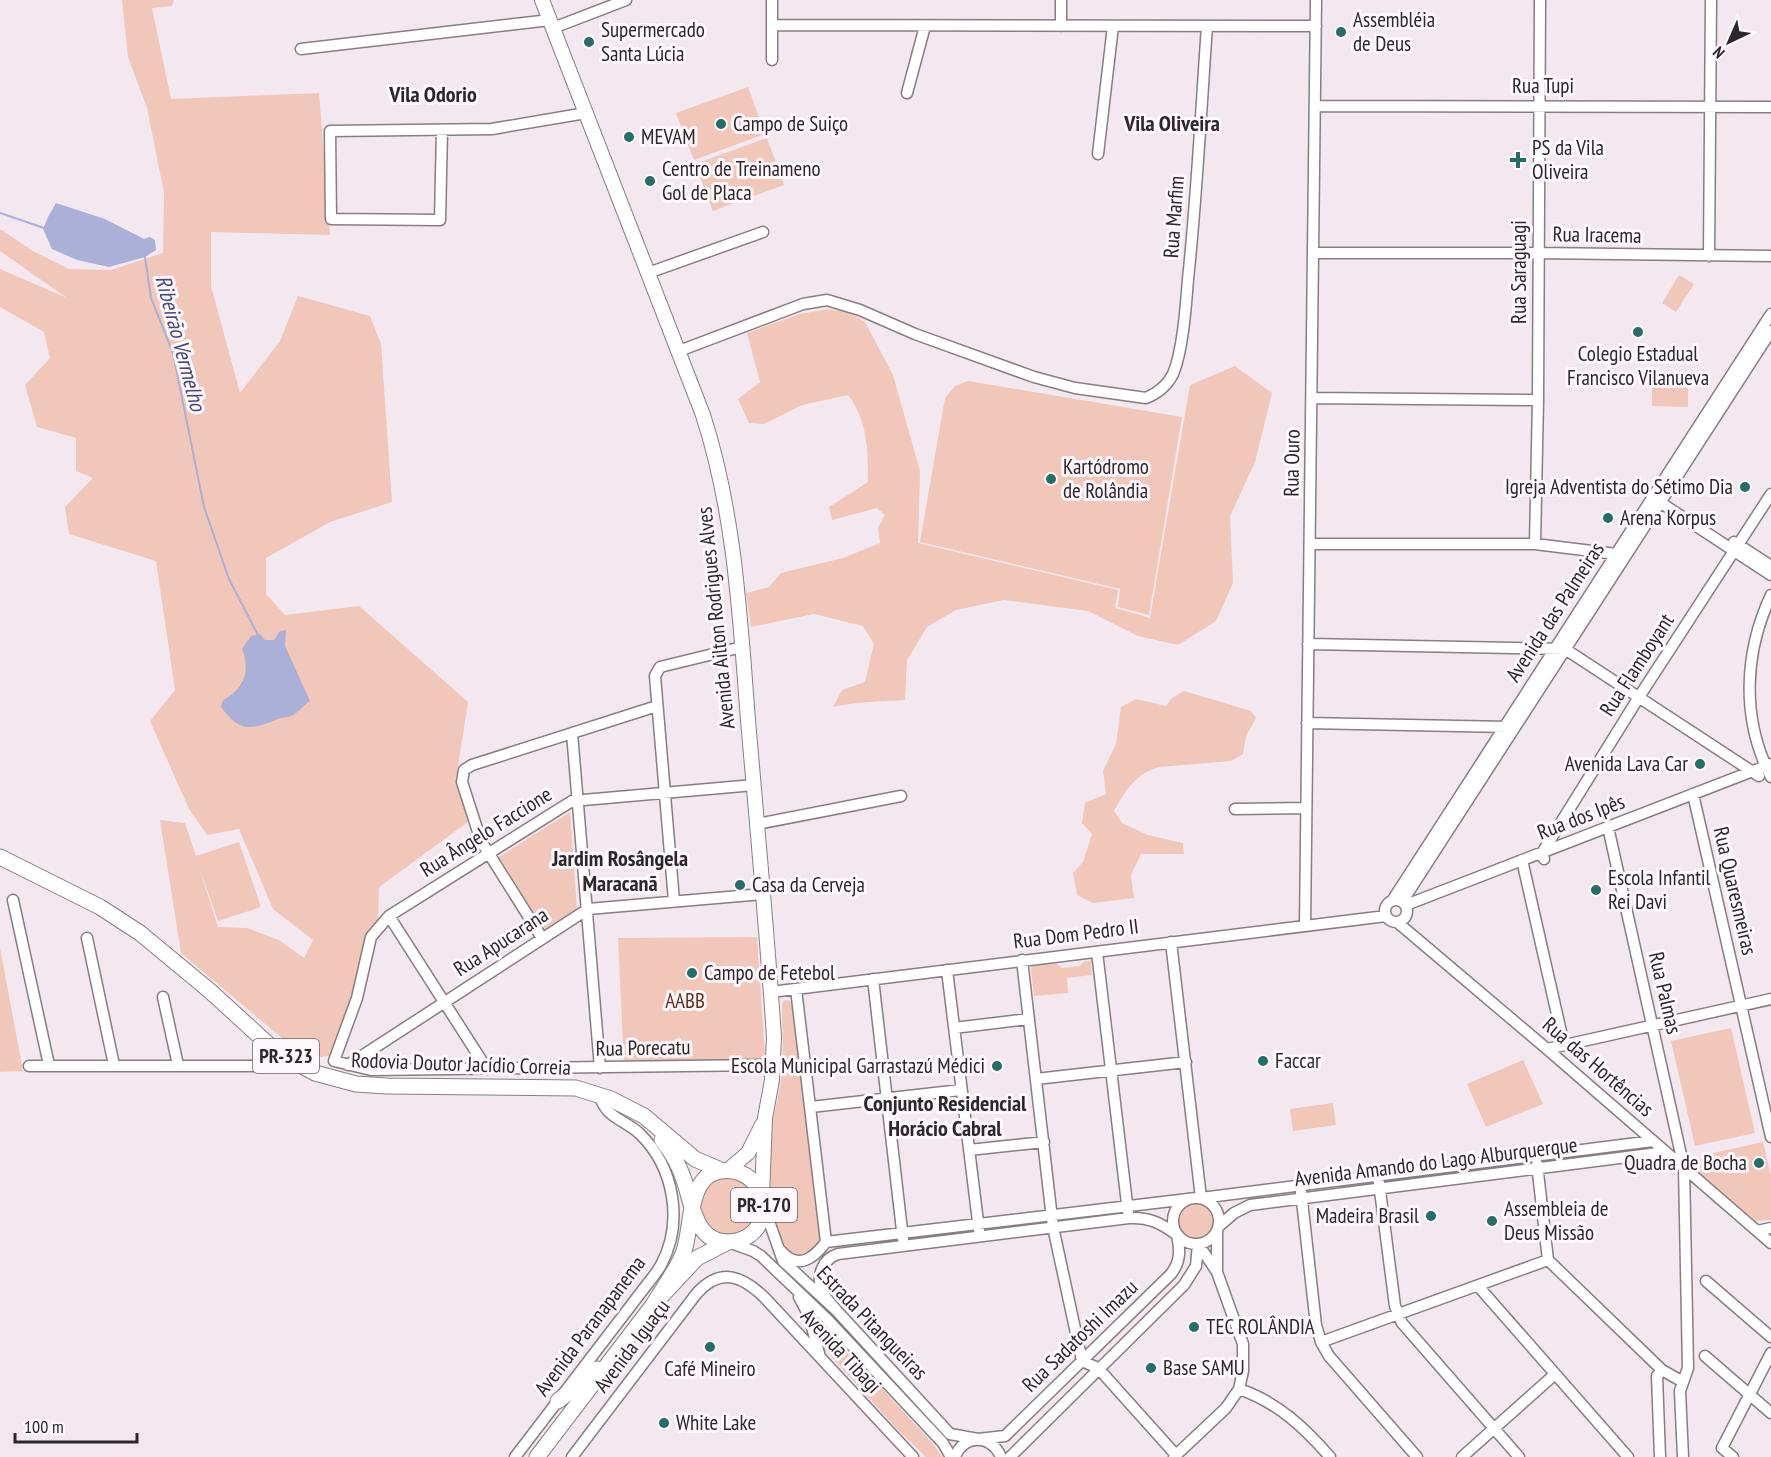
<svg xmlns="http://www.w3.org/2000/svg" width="1771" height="1457" font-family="'PT Sans Narrow',sans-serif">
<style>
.green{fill:#f1c7ba}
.water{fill:#aab0d7}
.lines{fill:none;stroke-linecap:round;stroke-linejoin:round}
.stream{stroke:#aab0d7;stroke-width:2}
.minor-casing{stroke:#877d83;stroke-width:13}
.major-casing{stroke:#877d83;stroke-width:16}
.highway-casing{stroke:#877d83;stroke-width:17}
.minor{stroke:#fff;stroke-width:10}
.major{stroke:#fff;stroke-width:14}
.highway{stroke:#fff;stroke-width:15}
.poi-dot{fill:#256e67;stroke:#fef7fb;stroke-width:2}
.labels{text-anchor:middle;stroke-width:6;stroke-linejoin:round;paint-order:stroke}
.shield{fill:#fef7fb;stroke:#6b6569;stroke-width:1.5}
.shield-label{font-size:20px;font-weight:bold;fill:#2c272a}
.poi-label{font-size:21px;fill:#2c272a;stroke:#fef7fb;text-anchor:start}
.street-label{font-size:21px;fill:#2c272a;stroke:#fef7fb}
.park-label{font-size:21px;fill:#642c1a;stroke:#fef7fb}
.neighbourhood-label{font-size:22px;font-weight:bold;fill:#2c272a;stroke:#fef7fb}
.water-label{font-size:22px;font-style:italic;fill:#43497d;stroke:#fef7fb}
</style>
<rect width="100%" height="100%" fill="#f3e8f0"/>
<!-- green -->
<path class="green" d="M 122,0 L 174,0 L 172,6 L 152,8 L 171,99 L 319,93 L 330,235 L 211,232 L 211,286 L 240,393 L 280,341 L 298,296 L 370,316 L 381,344 L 392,502 L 330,522 L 266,558 L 266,594 L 285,615 L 359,606 L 468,702 L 456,779 L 468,822 L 379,887 L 378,928 L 354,1023 L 340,1054 L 315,1058 L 302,1055 L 181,953 L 160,820 L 185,823 L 196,856 L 239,842 L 261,907 L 218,921 L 199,867 L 218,927 L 247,928 L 279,940 L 304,958 L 313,940 L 273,909 L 239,829 L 207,835 L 189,809 L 150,721 L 175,690 L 156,561 L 69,534 L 65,507 L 93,478 L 76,471 L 76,438 L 37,427 L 25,385 L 50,358 L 44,332 L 0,307 L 0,269 L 67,298 L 0,251 L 0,229 L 33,251 L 69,269 L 111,270 L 163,253 L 164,193 L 147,108 L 128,57 Z
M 748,87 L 765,134 L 694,160 L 676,113 Z
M 767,138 L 784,185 L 713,211 L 695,164 Z
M 1679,275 L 1694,284 L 1676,312 L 1662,303 Z
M 828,309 L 848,312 L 865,322 L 893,375 L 920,471 L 918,543 L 1118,590 L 1115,608 L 1150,618 L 1190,385 L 1235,366 L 1272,393 L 1255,462 L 1230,516 L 1233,583 L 1216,621 L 1178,645 L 1138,636 L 1088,611 L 1004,600 L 956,610 L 927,627 L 907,660 L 905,700 C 880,702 858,701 833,707 L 842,690 L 865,682 L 874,644 L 863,626 L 814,614 L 751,627 L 746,593 L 769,587 L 781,573 L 843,558 L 880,543 L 878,528 L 885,515 L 877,508 L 832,520 L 829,507 L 868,482 C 868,451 868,421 848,395 L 802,405 L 764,424 L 749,423 L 738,399 L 760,382 L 747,333 L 800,314 Z
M 968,381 L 1182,417 L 1149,615 L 1118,607 L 1120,589 L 920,542 L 945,398 L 955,386 Z
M 1652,381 L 1688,381 L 1688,407 L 1652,406 Z
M 1184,691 L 1251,711 L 1256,718 L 1246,736 L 1243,754 L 1231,761 L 1159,767 C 1134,775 1126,790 1114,811 L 1122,823 L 1148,835 L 1183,843 L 1184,854 L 1141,854 L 1131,875 L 1134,898 L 1093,903 L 1077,895 L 1073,873 L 1083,862 L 1092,834 L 1082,823 L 1085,803 L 1106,794 L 1103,771 L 1116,744 L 1121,707 L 1136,699 L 1166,706 L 1172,698 Z
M 570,812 L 577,909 L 544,930 L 499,857 Z
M 757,937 L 765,1054 L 760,1060 L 624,1066 L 618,938 Z
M 0,948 L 23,1071 L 0,1072 Z
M 1085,961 L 1091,961 L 1092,975 L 1067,978 L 1068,993 L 1034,996 L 1031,970 L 1032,966 L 1056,963 L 1062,968 L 1079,966 Z
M 786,1000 L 790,1001 L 793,1009 L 821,1239 C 817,1246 811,1255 801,1255 C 765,1256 766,1166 769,1142 C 772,1119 779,1097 782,1074 C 784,1051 782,1028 782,1005 L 783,1001 Z
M 1731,1028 L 1755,1133 L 1695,1146 L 1671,1041 Z
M 1523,1060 L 1543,1104 L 1486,1127 L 1467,1084 Z
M 1333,1103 L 1336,1125 L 1293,1131 L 1290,1109 Z
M 1763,1142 L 1771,1175 L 1771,1220 L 1756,1221 L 1693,1167 L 1692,1161 L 1704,1158 L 1704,1155 Z
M 728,1176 L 749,1185 L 758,1206 L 750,1228 L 728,1237 L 711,1232 L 698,1212 C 706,1187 702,1183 728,1176 Z
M1179 1221a17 17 0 1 1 34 0a17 17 0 1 1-34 0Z
M 817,1318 L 934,1445 L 942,1457 L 926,1457 L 897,1429 L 822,1346 L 816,1319 Z"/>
<!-- water -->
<path class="water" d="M 56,203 L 105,219 L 144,239 L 150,237 L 155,240 L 156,250 L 145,257 L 109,267 L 77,260 L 52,249 L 43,229 L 48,217 Z
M 286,630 L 285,646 L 310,701 C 304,705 298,713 291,716 C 287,718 282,717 278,719 C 250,730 240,733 221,707 L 223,700 C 244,689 251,670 242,649 L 251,636 L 260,634 L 265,640 L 274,640 L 280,631 Z"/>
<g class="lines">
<!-- stream -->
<path class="stream" d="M 0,213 L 47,229
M 145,257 L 151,298 L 173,353 L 204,507 L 229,579 L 259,637"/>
<defs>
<path id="minor" d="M 772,25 L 1316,26
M 1061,26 L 1061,0
M 553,28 L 626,0
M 301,49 L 550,20
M 772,60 L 772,0
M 907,93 L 925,26
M 1315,106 L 1771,107
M 442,130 L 440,220 L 331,219 L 330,131 L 492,129 L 586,113
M 1098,154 L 1113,26
M 1314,253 L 1539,253 L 1771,256
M 1709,256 L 1711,0
M 648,273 L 763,232
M 679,351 L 803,304 L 827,300 L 860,310 L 915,334 L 1034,377 L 1075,388 L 1146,398 C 1158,393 1167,386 1173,374 C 1183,350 1186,305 1188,279 C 1197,195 1201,110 1207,26
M 1312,398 L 1538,400
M 1655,499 L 1771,575
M 1734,542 L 1771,566
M 1310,544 L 1535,544 L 1616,554
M 1535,544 L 1538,400 L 1540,0
M 1771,595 C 1744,653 1741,719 1771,777
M 1308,644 L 1565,649 L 1759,776
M 1307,723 L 1508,727
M 572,733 L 600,1068
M 754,785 L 572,801 L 389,916 L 371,937 L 357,998 L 334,1061 L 371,1070 L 773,1065
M 1693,794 L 1771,1137
M 1235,809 L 1306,808
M 757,824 L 901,796
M 1608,827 L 1684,1168 L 1688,1368 L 1680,1391 L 1683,1457
M 1544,859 L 1542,853 L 1639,697 L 1771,494
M 1522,860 L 1564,1045
M1385 911a11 11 0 1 1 22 0a11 11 0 1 1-22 0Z
M 13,900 L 49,1065
M 674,901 L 655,676 L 660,667 L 742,647
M 1392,901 L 1771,314
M 1402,902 L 1771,331
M 1406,905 L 1771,764
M 389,916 L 487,1069
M 1397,922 L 1547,1049 L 1771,1243
M 1305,926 L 1316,0
M 87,938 L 114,1065
M 542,938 L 481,841 L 462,782 L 464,770 L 472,765 L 657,706
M 1171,942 L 1201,1198 L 1653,1141
M 1097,952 L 1128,1212
M 1022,960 L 1053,1227 L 1082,1361 L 1098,1368 L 1176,1455
M 947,970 L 979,1230
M 873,979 L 903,1239
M 796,989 L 826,1242
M 771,992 L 1386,916
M 163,997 L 178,1065
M 954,1028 L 1029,1019
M 1547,1049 L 1771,999
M 348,1065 L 588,909 L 763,894
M 29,1066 L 269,1066 L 281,1053
M 1036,1079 L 1186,1062
M 811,1107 L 961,1090
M 969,1150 L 1044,1142
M 1537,1164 L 1548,1260 L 1662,1370 L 1683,1382
M 1379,1183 L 1395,1306 L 1402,1323 L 1519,1457
M 1301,1192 L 1316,1325 L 1321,1342 L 1329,1356 L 1417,1457
M1173 1221a23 23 0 1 1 46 0a23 23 0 1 1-46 0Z
M 765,1210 L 783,1261 L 837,1311 L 950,1434 L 978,1439 L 1005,1436 L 1171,1274 C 1181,1261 1180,1250 1177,1235 C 1161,1223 1149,1217 1129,1218 L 838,1254 C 823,1259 816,1275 822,1291 C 825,1298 832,1305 837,1311
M 1218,1227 L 1234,1213 L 1250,1205 L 1666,1152
M 1217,1231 L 1217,1272
M 1757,1231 L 1771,1228
M 826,1242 L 1188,1199
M 731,1243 L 753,1251 L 761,1256 L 826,1318 L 943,1443 L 951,1457
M 781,1251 C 798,1271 814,1258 826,1242
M 1706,1281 L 1771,1337
M 1478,1286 L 1628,1457
M 799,1297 L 809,1316 L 820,1357
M 1321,1342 L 1548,1260
M 1705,1356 L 1771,1413
M 1239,1389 C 1277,1402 1304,1427 1330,1457
M 515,1457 L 642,1291 C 648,1283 656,1274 661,1265 C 684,1222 674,1167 640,1134 C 631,1125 619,1121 610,1113 C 604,1108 601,1100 598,1094
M 572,1457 L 697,1293 C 721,1267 742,1276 764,1297 L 913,1457
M 955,1457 C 963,1434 992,1434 1001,1457
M 1010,1457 L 1184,1285 L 1196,1266 L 1198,1244
M 1174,1457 L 1226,1408 L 1239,1389 L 1243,1371 L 1243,1344 L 1232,1314 L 1217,1272 L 1198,1244
M 1462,1457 L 1554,1375
M 1660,1457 L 1657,1376 L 1662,1370
M 1733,1457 L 1722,1448 L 1771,1353"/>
<path id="major" d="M 542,0 L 703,415 C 735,514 740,617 748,720 C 757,825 767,931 774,1037 L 772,1080 L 765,1118 L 762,1196
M 728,1170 L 748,1153 L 762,1125"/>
<path id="highway" d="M 0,857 L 100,907 L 140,933 L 210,991 L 268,1044 L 300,1065 L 315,1073 L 356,1084 L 387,1086 L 576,1088 L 611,1099 L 644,1116 L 695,1159 L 723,1171
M 653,1305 C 663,1288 676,1271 683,1254 C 694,1226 685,1164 733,1171 C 770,1177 775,1233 736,1241 C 696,1249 693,1206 684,1180 C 679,1165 672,1152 662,1140
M 558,1401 L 597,1369
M 537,1457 L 653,1305 L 697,1258 L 728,1242"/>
</defs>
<!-- minor casing -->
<use href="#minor" class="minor-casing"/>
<!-- major casing -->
<use href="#major" class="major-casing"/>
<!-- highway casing -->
<use href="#highway" class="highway-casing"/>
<!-- minor -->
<use href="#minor" class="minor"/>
<!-- major -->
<use href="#major" class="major"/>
<!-- highway -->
<use href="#highway" class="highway"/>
</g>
<!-- markers -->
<g class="poi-dot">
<circle cx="1341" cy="32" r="6"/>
<circle cx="589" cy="42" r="6"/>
<circle cx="721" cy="124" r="6"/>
<circle cx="629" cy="137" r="6"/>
<path d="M1515 151h6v6h6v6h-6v6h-6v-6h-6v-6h6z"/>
<circle cx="650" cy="181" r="6"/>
<circle cx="1638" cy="332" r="6"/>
<circle cx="1051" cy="479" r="6"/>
<circle cx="1745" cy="487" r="6"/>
<circle cx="1608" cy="518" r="6"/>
<circle cx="1700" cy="764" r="6"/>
<circle cx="740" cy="885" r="6"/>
<circle cx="1596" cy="890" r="6"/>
<circle cx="692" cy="973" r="6"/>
<circle cx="1263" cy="1061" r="6"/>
<circle cx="997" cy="1066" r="6"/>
<circle cx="1759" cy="1163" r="6"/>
<circle cx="1431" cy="1216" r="6"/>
<circle cx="1492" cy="1221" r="6"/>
<circle cx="1194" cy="1327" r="6"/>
<circle cx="710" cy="1347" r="6"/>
<circle cx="1151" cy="1368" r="6"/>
<circle cx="664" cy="1423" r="6"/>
</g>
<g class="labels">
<!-- shield labels -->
<g class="shield">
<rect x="253" y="1039" width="66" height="34" rx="4.5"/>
<rect x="731" y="1188" width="66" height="34" rx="4.5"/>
</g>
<g class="shield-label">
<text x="286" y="1063">PR-323</text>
<text x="764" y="1212">PR-170</text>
</g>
<!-- poi labels -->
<g class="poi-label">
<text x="1353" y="27">Assembléia<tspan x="1353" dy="24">de Deus</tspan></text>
<text x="601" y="37">Supermercado<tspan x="601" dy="24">Santa Lúcia</tspan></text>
<text x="733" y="131">Campo de Suiço</text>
<text x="641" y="144">MEVAM</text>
<text x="1532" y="155">PS da Vila<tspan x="1532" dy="24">Oliveira</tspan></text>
<text x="662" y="176">Centro de Treinameno<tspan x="662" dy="24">Gol de Placa</tspan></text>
<text x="1638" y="361" text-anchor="middle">Colegio Estadual<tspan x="1638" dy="24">Francisco Vilanueva</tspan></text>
<text x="1063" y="474">Kartódromo<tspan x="1063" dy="24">de Rolândia</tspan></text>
<text x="1733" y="494" text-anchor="end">Igreja Adventista do Sétimo Dia</text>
<text x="1620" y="525">Arena Korpus</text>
<text x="1688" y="771" text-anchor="end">Avenida Lava Car</text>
<text x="1608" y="885">Escola Infantil<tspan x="1608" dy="24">Rei Davi</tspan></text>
<text x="752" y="892">Casa da Cerveja</text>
<text x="704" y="980">Campo de Fetebol</text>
<text x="1275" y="1068">Faccar</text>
<text x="985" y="1073" text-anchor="end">Escola Municipal Garrastazú Médici</text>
<text x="1747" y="1170" text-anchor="end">Quadra de Bocha</text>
<text x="1504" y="1216">Assembleia de<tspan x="1504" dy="24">Deus Missão</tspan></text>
<text x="1419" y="1223" text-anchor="end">Madeira Brasil</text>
<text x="1206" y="1334">TEC ROLÂNDIA</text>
<text x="1163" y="1375">Base SAMU</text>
<text x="710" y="1376" text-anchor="middle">Café Mineiro</text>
<text x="676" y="1430">White Lake</text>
</g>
<!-- street labels -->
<g class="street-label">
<text x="1543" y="93">Rua Tupi</text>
<text transform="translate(1174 217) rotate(-86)" y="7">Rua Marfim</text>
<text transform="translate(1597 235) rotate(1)" y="7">Rua Iracema</text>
<text transform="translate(1519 272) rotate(-90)" y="7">Rua Saraguagi</text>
<text transform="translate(1292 463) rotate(-89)" y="7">Rua Ouro</text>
<text transform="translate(1555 612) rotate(-57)" y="7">Avenida das Palmeiras</text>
<text transform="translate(716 618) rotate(-96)" y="7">Avenida Ailton Rodrigues Alves</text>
<text transform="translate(1637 665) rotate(-57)" y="7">Rua Flamboyant</text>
<text transform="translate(1581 817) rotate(-21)" y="7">Rua dos Ipês</text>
<text transform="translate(486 832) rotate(-32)" y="7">Rua Ângelo Faccione</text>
<text transform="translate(1735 891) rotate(77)" y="7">Rua Quaresmeiras</text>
<text transform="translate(1076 934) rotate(-7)" y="7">Rua Dom Pedro II</text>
<text transform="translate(501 942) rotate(-33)" y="7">Rua Apucarana</text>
<text transform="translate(1665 993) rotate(77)" y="7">Rua Palmas</text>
<text transform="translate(643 1048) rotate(-1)" y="7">Rua Porecatu</text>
<text transform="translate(461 1064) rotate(2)" y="7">Rodovia Doutor Jacídio Correia</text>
<text transform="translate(1598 1067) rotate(41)" y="7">Rua das Hortências</text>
<text transform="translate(1436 1162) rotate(-7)" y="7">Avenida Amando do Lago Alburquerque</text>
<text transform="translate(872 1323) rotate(46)" y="7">Estrada Pitangueiras</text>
<text transform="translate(590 1326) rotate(-53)" y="7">Avenida Paranapanema</text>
<text transform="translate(1080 1336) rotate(-44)" y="7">Rua Sadatoshi Imazu</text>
<text transform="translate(632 1346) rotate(-53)" y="7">Avenida Iguaçu</text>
<text transform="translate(841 1351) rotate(47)" y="7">Avenida Tibagi</text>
</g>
<!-- park labels -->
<g class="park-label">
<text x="685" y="1008">AABB</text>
</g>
<!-- neighbourhood labels -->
<g class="neighbourhood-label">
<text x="433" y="102">Vila Odorio</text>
<text x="1172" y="131">Vila Oliveira</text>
<text x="620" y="866">Jardim Rosângela<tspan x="620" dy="25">Maracanã</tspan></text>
<text x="945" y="1111">Conjunto Residencial<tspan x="945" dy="25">Horácio Cabral</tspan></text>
</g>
<!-- water labels -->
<g class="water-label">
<text transform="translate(181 343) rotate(75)" y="8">Ribeirão Vermelho</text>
</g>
</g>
<!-- north arrow -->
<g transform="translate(1729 42) rotate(224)" stroke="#fef7fb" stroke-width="4.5" paint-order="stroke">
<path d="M0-4.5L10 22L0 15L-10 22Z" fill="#2c272a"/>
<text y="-9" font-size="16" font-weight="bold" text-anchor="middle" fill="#2c272a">N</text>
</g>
<!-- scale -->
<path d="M15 1433v9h122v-9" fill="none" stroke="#2c272a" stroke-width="3"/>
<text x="24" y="1433" font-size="18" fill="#2c272a" stroke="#fef7fb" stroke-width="4.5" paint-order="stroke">100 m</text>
</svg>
